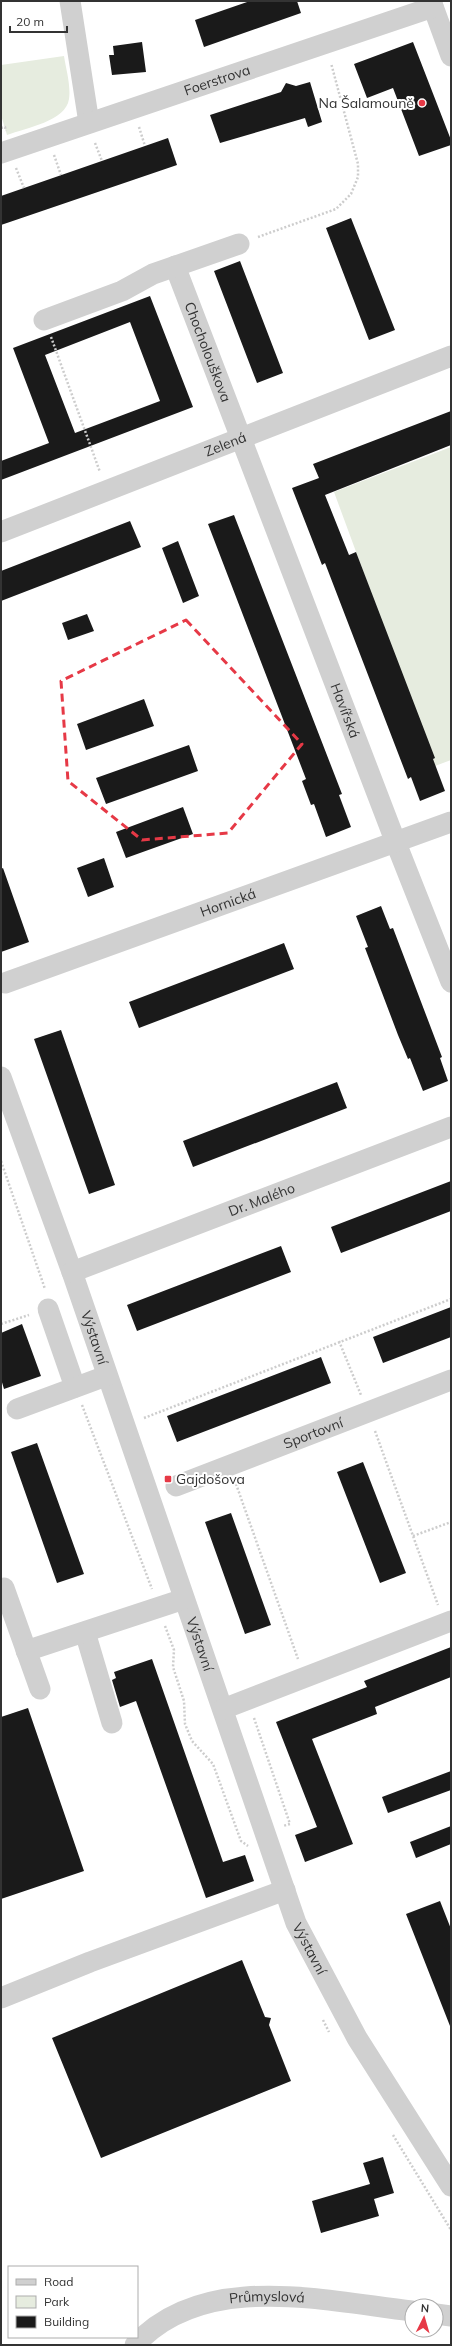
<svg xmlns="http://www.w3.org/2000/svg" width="452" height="2346" font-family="Mulish,sans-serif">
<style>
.green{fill:#e6ecdf}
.building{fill:#1a1a1a;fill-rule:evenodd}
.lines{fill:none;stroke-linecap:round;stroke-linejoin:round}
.path{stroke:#cdcdcd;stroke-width:2.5;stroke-dasharray:2 2;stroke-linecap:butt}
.minor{stroke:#d0d0d0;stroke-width:21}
.marked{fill:none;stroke:#e63946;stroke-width:3;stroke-dasharray:8 5;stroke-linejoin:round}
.poi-dot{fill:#e63946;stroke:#fff;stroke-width:1.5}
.labels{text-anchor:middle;stroke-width:4;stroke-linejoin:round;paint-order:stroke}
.street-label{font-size:14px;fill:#333;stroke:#fff}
.poi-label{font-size:14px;fill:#333;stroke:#fff;text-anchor:end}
</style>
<rect width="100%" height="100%" fill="#fff"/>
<!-- green -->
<path class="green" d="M 64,56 C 66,69 71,86 69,99 C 66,121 26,128 7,135 L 1,115 L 1,65 Z
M 451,447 L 451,760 L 435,766 L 334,492 Z"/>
<!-- building -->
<path class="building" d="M 250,1 L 297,1 L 301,13 L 204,47 L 195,20 Z
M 142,42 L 146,72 L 112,75 L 109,55 L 114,55 L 113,46 Z
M 413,42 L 451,140 L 451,145 L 419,156 L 393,88 L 367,98 L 354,64 Z
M 310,82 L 322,122 L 308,127 L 305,118 L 220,143 L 210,115 L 281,92 L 286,83 L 296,86 Z
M 168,138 L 177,165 L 1,225 L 1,196 Z
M 351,218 L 395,330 L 369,340 L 326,228 Z
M 240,261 L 283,373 L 257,383 L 214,271 Z
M 150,296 L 193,407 L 1,480 L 1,461 L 49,443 L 13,348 ZM 130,322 L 160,401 L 75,433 L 45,355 Z
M 451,411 L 451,445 L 325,495 L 349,555 L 356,552 L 435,758 L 433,759 L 445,791 L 420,801 L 411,777 L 408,779 L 325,563 L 322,565 L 292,488 L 319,478 L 313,464 Z
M 234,515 L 342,794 L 339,795 L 351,827 L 326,837 L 314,804 L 311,805 L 302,781 L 306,779 L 208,524 Z
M 130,521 L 141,547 L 1,601 L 1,571 Z
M 178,541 L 199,596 L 183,603 L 162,548 Z
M 87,614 L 94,631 L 68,640 L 62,623 Z
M 144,699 L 154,726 L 86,750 L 77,724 Z
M 189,745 L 198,771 L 106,804 L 96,778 Z
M 183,807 L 193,834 L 126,858 L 116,832 Z
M 104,858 L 114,887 L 88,897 L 77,868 Z
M 3,868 L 29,942 L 1,952 L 1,869 Z
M 381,906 L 390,929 L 393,928 L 442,1057 L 440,1058 L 448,1081 L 423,1091 L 410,1058 L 408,1059 L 398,1035 L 365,948 L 368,947 L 356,916 Z
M 284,943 L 294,969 L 139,1028 L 129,1002 Z
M 61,1030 L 115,1185 L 89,1194 L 34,1039 Z
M 337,1082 L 347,1108 L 193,1167 L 183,1141 Z
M 451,1181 L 451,1211 L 341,1253 L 331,1227 Z
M 281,1246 L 291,1272 L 137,1331 L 127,1305 Z
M 451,1307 L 451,1337 L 383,1363 L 373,1337 Z
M 22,1324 L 41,1376 L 4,1389 L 1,1379 L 1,1333 Z
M 321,1357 L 331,1383 L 177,1442 L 167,1416 Z
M 37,1443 L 84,1574 L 57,1583 L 11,1452 Z
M 363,1462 L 406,1573 L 380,1583 L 337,1472 Z
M 231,1513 L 271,1625 L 245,1634 L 205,1522 Z
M 451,1647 L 451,1677 L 375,1707 L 377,1714 L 312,1739 L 353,1844 L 305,1862 L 295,1835 L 317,1827 L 276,1722 L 367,1687 L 364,1681 Z
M 152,1659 L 223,1862 L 245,1855 L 254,1881 L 206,1898 L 136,1701 L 120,1707 L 112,1680 L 116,1678 L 114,1672 Z
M 28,1708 L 84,1871 L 1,1899 L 1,1717 Z
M 451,1771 L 451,1790 L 388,1813 L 382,1797 Z
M 451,1826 L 451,1844 L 416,1858 L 410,1842 Z
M 440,1901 L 451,1929 L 450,2026 L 406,1914 Z
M 242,1960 L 265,2017 L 271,2018 L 269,2025 L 291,2081 L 101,2158 L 52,2038 Z
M 383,2157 L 394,2193 L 374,2199 L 379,2216 L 321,2233 L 312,2201 L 370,2184 L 363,2163 Z"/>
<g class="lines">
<!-- path -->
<path class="path" d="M 139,127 L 145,146
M 1,128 L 5,127 L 6,131
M 95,143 L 102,161
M 54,155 L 61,175
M 16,168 L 24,188
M 258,237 L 336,209 L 351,194 L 358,177 L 358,164 L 331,63
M 51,337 L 100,472
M 1,1161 L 45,1289
M 1,1324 L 29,1315
M 339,1341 L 361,1395
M 82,1405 L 152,1589
M 144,1418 L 451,1299
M 375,1431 L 438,1605
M 236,1484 L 298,1659
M 413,1536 L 451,1522
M 165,1626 L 174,1650 L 173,1667 L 184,1701 L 185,1724 L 192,1741 L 213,1764 L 241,1841 L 248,1846
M 254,1718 L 290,1824 L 283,1826
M 323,2020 L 329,2032
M 393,2135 L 451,2230"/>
<!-- minor -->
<g class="minor">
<path d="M 70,1 L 89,123"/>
<path d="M 431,1 L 451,56"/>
<path id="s1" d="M 1,153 L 433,7"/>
<path id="s2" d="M 175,266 L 396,843 L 451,982"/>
<path d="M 44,320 L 122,291 L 153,274 L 239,244"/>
<path id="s3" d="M 1,532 L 451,356"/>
<path id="s4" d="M 5,983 L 451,822"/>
<path id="s5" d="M 1,1077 L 72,1272 L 296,1923 L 357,2038 L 451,2186"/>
<path id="s6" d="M 72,1272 L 451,1127"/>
<path d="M 48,1309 L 75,1387"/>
<path d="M 17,1409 L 106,1376"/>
<path id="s7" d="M 176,1486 L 451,1380"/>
<path d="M 4,1588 L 40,1689"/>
<path d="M 85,1632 L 112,1723"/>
<path d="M 26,1651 L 184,1599"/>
<path d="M 223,1709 L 451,1621"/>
<path d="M 1,1998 L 90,1962 L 285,1890"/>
<path d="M 436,2314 L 451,2316"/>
<path id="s8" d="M 135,2345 C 203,2270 325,2301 412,2311"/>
</g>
</g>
<!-- marked area -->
<path class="marked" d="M 186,620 L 302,744 L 228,833 L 142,840 L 68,781 L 61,681 Z"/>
<!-- markers -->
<g class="poi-dot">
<circle cx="422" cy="103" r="4"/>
<rect x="164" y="1475" width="8" height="8" rx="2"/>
</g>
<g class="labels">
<!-- street labels -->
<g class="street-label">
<text dy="5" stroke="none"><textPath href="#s1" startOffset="228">Foerstrova</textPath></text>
<text dy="5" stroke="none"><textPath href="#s2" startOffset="92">Chocholouškova</textPath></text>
<text dy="5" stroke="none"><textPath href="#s3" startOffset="241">Zelená</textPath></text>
<text dy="5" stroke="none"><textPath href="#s2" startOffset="476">Havířská</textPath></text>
<text dy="5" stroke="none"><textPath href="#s4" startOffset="237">Hornická</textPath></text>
<text dy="5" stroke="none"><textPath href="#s6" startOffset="203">Dr. Malého</textPath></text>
<text dy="5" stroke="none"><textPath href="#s5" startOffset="277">Výstavní</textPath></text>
<text dy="5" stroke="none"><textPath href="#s7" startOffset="147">Sportovní</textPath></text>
<text dy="5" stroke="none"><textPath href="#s5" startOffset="601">Výstavní</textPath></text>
<text dy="5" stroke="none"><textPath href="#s5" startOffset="925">Výstavní</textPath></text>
<text dy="5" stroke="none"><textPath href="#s8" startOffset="145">Průmyslová</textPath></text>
</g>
<!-- poi labels -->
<g class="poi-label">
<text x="414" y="108">Na Šalamouně</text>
<text x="176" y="1484" text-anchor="start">Gajdošova</text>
</g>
</g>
<!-- border -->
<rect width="452" height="2346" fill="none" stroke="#333333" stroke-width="4"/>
<!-- legend -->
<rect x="8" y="2266" width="130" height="72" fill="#ffffff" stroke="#adadad"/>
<rect x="16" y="2279" width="20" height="6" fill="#d0d0d0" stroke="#adadad"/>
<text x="44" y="2286" font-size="12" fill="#333333">Road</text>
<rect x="16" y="2296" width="20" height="12" fill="#e6ecdf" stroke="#adadad"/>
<text x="44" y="2306" font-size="12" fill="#333333">Park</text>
<rect x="16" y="2316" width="20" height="12" fill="#1a1a1a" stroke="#adadad"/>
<text x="44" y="2326" font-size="12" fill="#333333">Building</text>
<!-- north arrow -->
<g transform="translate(424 2318) rotate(5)"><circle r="19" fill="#ffffff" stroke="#adadad"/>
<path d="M0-3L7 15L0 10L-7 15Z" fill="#e63946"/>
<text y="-6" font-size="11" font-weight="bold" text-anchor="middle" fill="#333333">N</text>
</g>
<!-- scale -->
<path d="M10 26v6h57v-6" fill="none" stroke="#333333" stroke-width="2"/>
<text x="16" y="26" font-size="12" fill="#333333" stroke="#ffffff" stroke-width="3" paint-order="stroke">20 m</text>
</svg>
